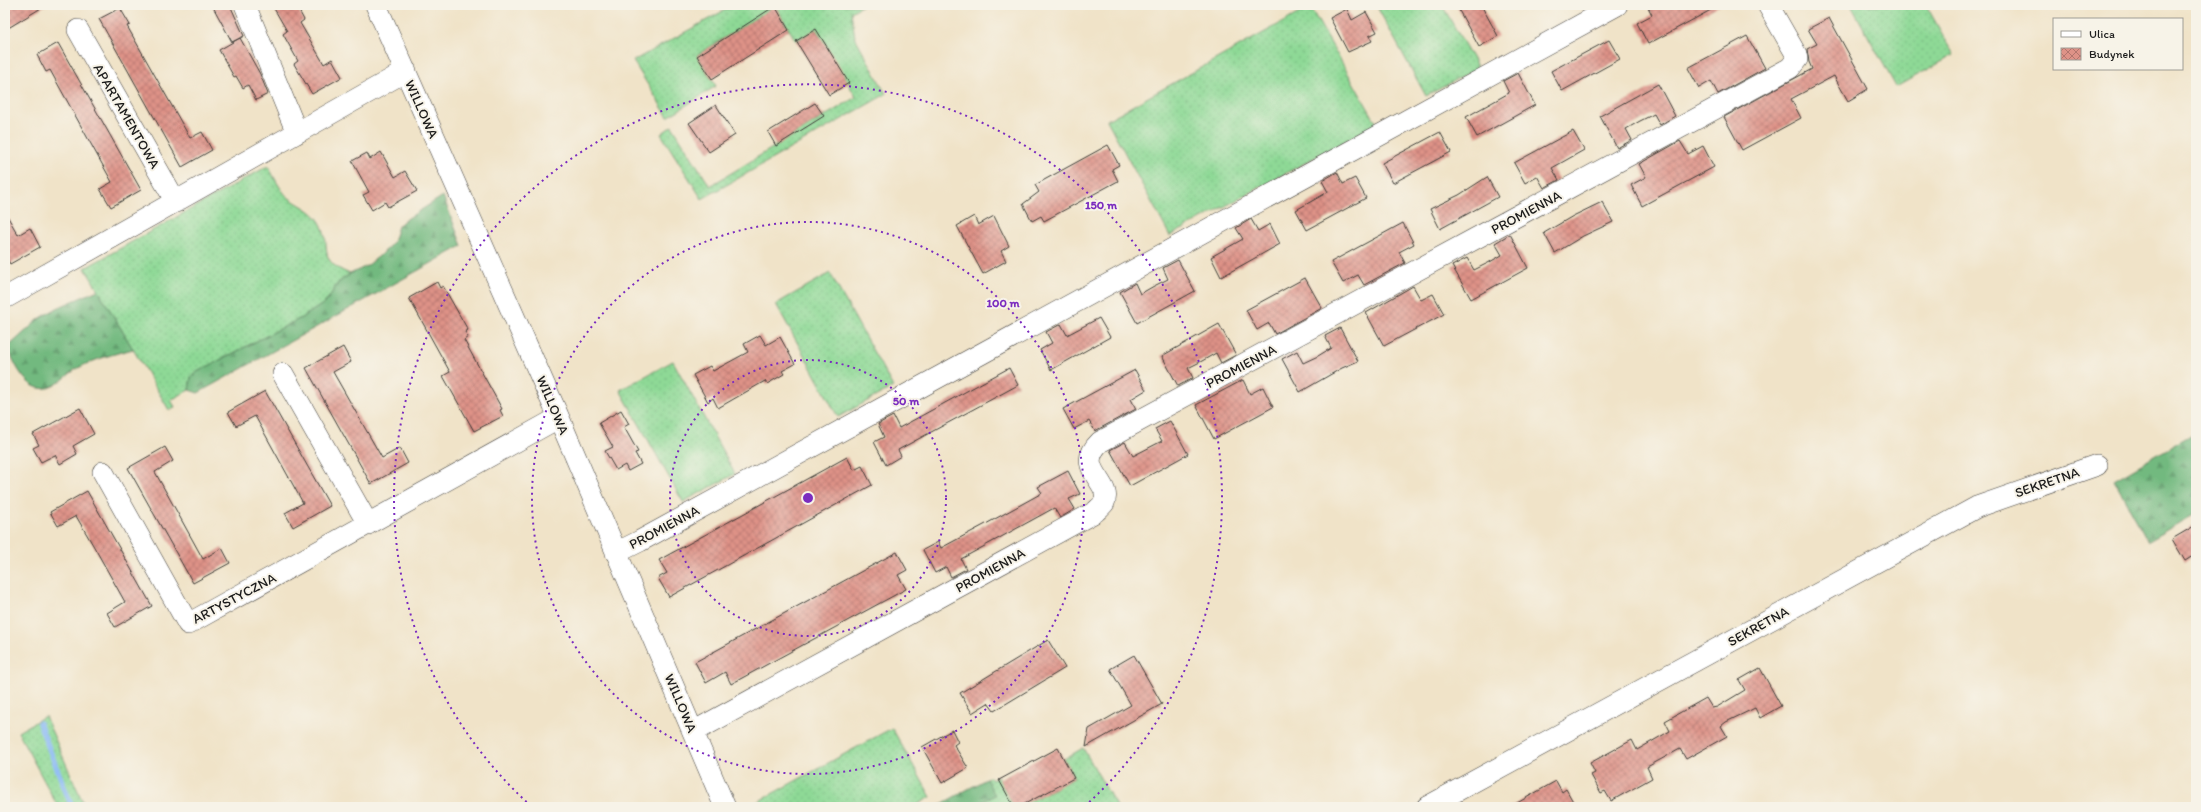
<svg xmlns="http://www.w3.org/2000/svg" width="2201" height="812" font-family="Itim,sans-serif">
<style>
.grass{fill:url(#grass-dots);stroke:#557a59}
.forest{fill:url(#forest-firs);stroke:#476a4e}
.lines{fill:none;stroke-linecap:round;stroke-linejoin:round}
.stream{stroke:#8abaf5;stroke-width:5.5}
.building{fill:url(#building-cross-hatch)}
.minor-casing{stroke:#3c3a36;stroke-width:22}
.minor{stroke:#fff;stroke-width:21}
.ring{fill:none;stroke:#7b2cbf;stroke-width:2;stroke-dasharray:2 4}
.labels{text-anchor:middle;stroke-width:4;stroke-linejoin:round;paint-order:stroke}
.street-label{font-size:14px;fill:#1c1c1c;stroke:#f7f3e8}
.centre{fill:#7b2cbf;stroke:#f7f3e8;stroke-width:2}
.ring-label{font-size:12px;text-anchor:middle;font-weight:bold;fill:#7b2cbf;stroke:#f7f3e8;stroke-width:4;stroke-linejoin:round;paint-order:stroke}
</style>
<defs>
<pattern id="grass-dots" width="8" height="8" patternUnits="userSpaceOnUse"><rect width="8" height="8" fill="#8ed996"/><path d="M2 2h.1M6 6h.1" fill="none" stroke="#7aba81" stroke-width="1.8" stroke-linecap="round"/></pattern>
<pattern id="forest-firs" width="22" height="20" patternUnits="userSpaceOnUse"><rect width="22" height="20" fill="#72b97f"/><path d="M5 1l3.5 6h-7zM16 11l3.5 6h-7z" fill="#629e6d"/></pattern>
<pattern id="building-cross-hatch" width="8" height="8" patternUnits="userSpaceOnUse"><rect width="8" height="8" fill="#de9287"/><path d="M0 0l8 8M0 8l8-8" fill="none" stroke="#b3766e"/></pattern>
</defs>
<rect width="100%" height="100%" fill="#f7f3e8"/>
<filter id="ink" filterUnits="userSpaceOnUse"><feTurbulence type="fractalNoise" baseFrequency=".025" numOctaves="2"/><feDisplacementMap in="SourceGraphic" scale="8" xChannelSelector="R" yChannelSelector="G"/><feConvolveMatrix kernelMatrix="1 2 1 2 8 2 1 2 1" color-interpolation-filters="sRGB"/></filter>
<filter id="wash" filterUnits="userSpaceOnUse"><feTurbulence type="fractalNoise" baseFrequency=".012" numOctaves="4" result="noise"/><feDisplacementMap in="SourceGraphic" scale="16" xChannelSelector="R" yChannelSelector="G"/><feGaussianBlur stdDeviation="0.9" result="paint"/><feColorMatrix in="noise" values="0 0 0 0 0 0 0 0 0 0 0 0 0 0 0 0 0 1.4 0 .05"/><feComposite in="paint" operator="in"/></filter>
<g filter="url(#wash)">
<rect width="100%" height="100%" fill="#f0e3c8"/>
<!-- grass -->
<path class="grass" d="M 734,5 L 863,5 L 851,12 L 855,37 L 886,94 L 702,199 L 661,134 L 672,126 L 710,186 L 856,97 L 816,29 L 796,41 L 775,6 L 697,55 L 716,86 L 668,117 L 633,61 Z
M 1376,5 L 1442,5 L 1478,68 L 1426,96 Z
M 1851,5 L 1926,5 L 1954,55 L 1896,87 Z
M 1310,7 L 1377,124 L 1170,236 L 1107,120 Z
M 268,166 C 274,176 279,189 288,197 C 298,205 313,210 320,222 C 334,248 314,259 350,274 L 338,283 L 326,302 L 303,317 L 197,372 L 191,377 L 189,390 L 171,400 L 175,407 L 169,410 L 85,268 Z
M 830,273 L 893,387 L 838,417 L 776,304 Z
M 673,361 L 735,474 L 683,502 L 620,390 Z
M 45,716 L 85,807 L 58,807 L 18,732 Z
M 892,728 L 931,797 L 913,807 L 748,807 Z
M 1083,748 L 1117,807 L 1019,807 L 1074,778 L 1064,759 Z
M 990,777 L 992,780 L 998,777 L 1014,807 L 972,807 L 994,795 L 986,779 Z"/>
<!-- forest -->
<path class="forest" d="M 443,196 L 462,246 L 198,393 L 189,390 L 191,377 L 197,372 L 303,317 L 326,302 L 338,283 L 350,274 L 367,266 L 384,252 L 393,242 L 398,226 L 402,222 Z
M 98,290 L 133,349 C 114,354 95,359 78,368 C 69,373 62,382 53,386 C 29,398 14,364 8,347 L 39,319 L 57,308 Z
M 2196,432 L 2196,513 L 2148,541 L 2114,480 Z
M 986,779 L 995,795 L 972,807 L 936,807 Z"/>
<g class="lines">
<!-- stream -->
<path class="stream" d="M 39,723 L 72,807"/>
</g>
<g id="blocks">
<!-- building -->
<path class="building" d="M 5,5 L 46,5 L 5,30 Z
M 212,5 L 230,5 L 244,36 L 232,42 Z
M 272,5 L 296,5 L 304,20 L 300,23 L 324,64 L 332,59 L 342,77 L 312,94 L 294,64 L 298,61 L 283,34 L 287,31 Z
M 1456,5 L 1481,5 L 1498,36 L 1479,47 Z
M 1647,5 L 1720,5 L 1648,44 L 1637,23 L 1652,15 Z
M 775,6 L 789,30 L 712,79 L 697,56 Z
M 120,8 L 130,25 L 127,26 L 190,138 L 202,132 L 212,150 L 182,167 L 99,19 Z
M 1347,9 L 1352,20 L 1366,12 L 1377,32 L 1369,36 L 1372,41 L 1348,52 L 1330,18 Z
M 1829,18 L 1868,89 L 1848,101 L 1834,76 L 1791,99 L 1801,118 L 1742,150 L 1724,117 L 1812,69 L 1809,62 L 1807,49 L 1817,44 L 1808,29 Z
M 816,29 L 849,83 L 829,95 L 796,41 Z
M 1747,36 L 1765,68 L 1718,94 L 1711,81 L 1699,88 L 1688,68 Z
M 240,38 L 260,74 L 268,94 L 256,100 L 248,85 L 243,88 L 236,76 L 234,77 L 219,50 Z
M 1609,40 L 1620,59 L 1562,91 L 1551,71 Z
M 58,43 L 141,190 L 111,207 L 100,189 L 112,182 L 50,70 L 46,72 L 37,55 Z
M 1518,73 L 1535,105 L 1477,137 L 1466,117 L 1509,93 L 1503,81 Z
M 1658,84 L 1675,116 L 1660,125 L 1654,114 L 1640,121 L 1626,129 L 1632,140 L 1617,148 L 1600,116 Z
M 815,103 L 824,116 L 776,146 L 768,132 Z
M 716,105 L 735,135 L 709,152 L 689,123 Z
M 1573,131 L 1584,150 L 1552,168 L 1559,180 L 1544,188 L 1537,176 L 1525,183 L 1514,163 Z
M 1440,132 L 1451,152 L 1393,183 L 1382,163 Z
M 1680,141 L 1688,154 L 1703,146 L 1714,167 L 1642,206 L 1631,185 L 1646,177 L 1639,164 Z
M 1108,145 L 1119,165 L 1112,169 L 1118,181 L 1044,221 L 1041,216 L 1032,221 L 1023,204 L 1039,192 L 1035,185 Z
M 381,152 L 395,177 L 405,171 L 417,191 L 388,207 L 385,202 L 372,210 L 363,195 L 369,192 L 352,161 L 367,153 L 370,159 Z
M 1337,172 L 1343,184 L 1355,178 L 1366,198 L 1307,230 L 1296,210 L 1328,192 L 1322,181 Z
M 1487,177 L 1498,197 L 1440,229 L 1430,209 L 1459,195 Z
M 1602,202 L 1613,222 L 1583,236 L 1555,253 L 1544,233 L 1573,216 Z
M 5,212 L 18,235 L 30,228 L 40,247 L 10,264 L 5,255 Z
M 974,216 L 978,225 L 994,216 L 1009,246 L 1001,251 L 1006,261 L 983,274 L 957,226 Z
M 1251,219 L 1258,231 L 1270,224 L 1280,244 L 1221,277 L 1211,257 L 1243,239 L 1236,228 Z
M 1403,223 L 1414,244 L 1399,252 L 1405,263 L 1364,285 L 1358,275 L 1343,283 L 1331,262 Z
M 1510,234 L 1528,268 L 1471,299 L 1452,266 L 1467,258 L 1474,270 L 1488,263 L 1502,255 L 1495,243 Z
M 1178,260 L 1195,291 L 1137,323 L 1120,292 L 1135,283 L 1140,294 L 1154,286 L 1168,279 L 1163,268 Z
M 1305,278 L 1322,308 L 1275,334 L 1269,323 L 1257,330 L 1246,310 Z
M 437,282 L 440,288 L 443,286 L 468,330 L 465,332 L 468,337 L 464,340 L 502,409 L 500,410 L 503,416 L 474,431 L 443,376 L 450,372 L 409,298 Z
M 1413,286 L 1421,300 L 1433,294 L 1444,314 L 1384,346 L 1366,313 Z
M 1099,318 L 1110,337 L 1051,370 L 1040,350 L 1052,343 L 1046,332 L 1061,324 L 1067,335 Z
M 1219,324 L 1236,355 L 1221,363 L 1216,353 L 1202,361 L 1188,368 L 1193,378 L 1178,386 L 1162,356 Z
M 1340,328 L 1358,361 L 1342,368 L 1300,392 L 1282,359 L 1297,351 L 1303,363 L 1318,356 L 1331,348 L 1325,336 Z
M 760,335 L 766,345 L 780,337 L 795,364 L 782,371 L 784,374 L 767,384 L 765,381 L 718,408 L 713,398 L 708,402 L 693,375 L 710,366 L 713,371 L 748,352 L 744,344 Z
M 343,347 L 351,362 L 333,372 L 382,458 L 400,448 L 408,463 L 371,484 L 306,368 Z
M 1009,368 L 1018,385 L 898,450 L 901,456 L 886,465 L 874,442 L 884,437 L 878,424 L 893,416 L 899,428 Z
M 1135,370 L 1146,390 L 1131,399 L 1136,409 L 1095,431 L 1089,421 L 1074,429 L 1063,409 Z
M 1243,380 L 1250,394 L 1263,387 L 1273,407 L 1214,439 L 1196,405 Z
M 265,391 L 330,506 L 293,527 L 285,513 L 303,503 L 255,416 L 236,426 L 228,412 Z
M 80,408 L 94,434 L 73,446 L 77,454 L 60,464 L 55,455 L 41,462 L 33,448 L 39,445 L 33,434 Z
M 621,410 L 629,424 L 624,427 L 638,452 L 635,453 L 641,464 L 628,471 L 625,465 L 616,470 L 605,451 L 613,447 L 599,423 Z
M 1170,421 L 1188,454 L 1130,486 L 1110,450 L 1125,442 L 1133,456 L 1162,441 L 1155,429 Z
M 165,447 L 173,461 L 155,472 L 203,559 L 222,548 L 230,563 L 193,583 L 128,468 Z
M 847,457 L 854,470 L 862,466 L 872,485 L 669,597 L 658,578 L 667,573 L 659,560 Z
M 1068,471 L 1080,494 L 1069,499 L 1075,509 L 1060,518 L 1054,508 L 961,559 L 966,569 L 951,577 L 946,567 L 935,573 L 923,550 L 938,542 L 941,548 L 984,525 L 1042,493 L 1038,487 Z
M 87,491 L 152,606 L 115,627 L 107,613 L 125,602 L 93,545 L 76,516 L 58,526 L 50,512 Z
M 2196,525 L 2196,554 L 2185,561 L 2172,539 Z
M 897,552 L 907,570 L 898,575 L 906,589 L 731,684 L 725,672 L 706,683 L 695,662 Z
M 1048,640 L 1065,668 L 994,711 L 988,703 L 972,713 L 960,693 Z
M 1134,655 L 1162,704 L 1086,747 L 1089,729 L 1131,705 L 1110,669 Z
M 1760,668 L 1781,706 L 1760,718 L 1755,708 L 1726,722 L 1721,726 L 1727,736 L 1686,759 L 1680,749 L 1647,767 L 1652,778 L 1611,801 L 1605,791 L 1601,793 L 1591,775 L 1595,773 L 1590,763 L 1632,740 L 1637,750 L 1670,731 L 1665,721 L 1706,698 L 1712,708 L 1717,707 L 1745,690 L 1739,680 Z
M 952,730 L 958,742 L 954,745 L 968,768 L 942,783 L 922,747 Z
M 1058,748 L 1074,778 L 1019,807 L 1014,807 L 999,780 Z
M 1556,781 L 1562,792 L 1566,789 L 1576,807 L 1510,807 Z"/>
</g>
</g>
<g filter="url(#ink)">
<use href="#blocks" fill-opacity="0" stroke="#3c3a36" stroke-width="1"/>
<g class="lines">
<defs>
<path id="minor" d="M 245,5 L 297,133
M 376,5 L 556,411 L 725,807
M 78,30 L 176,202
M 5,298 L 406,71
M 283,374 L 368,524
M 103,472 L 188,624 L 558,418
M 616,553 L 640,541 L 1617,5
M 693,732 L 1095,512 C 1098,509 1102,506 1104,503 C 1114,482 1072,469 1100,442 L 1790,68 L 1797,59 L 1796,54 L 1768,5
M 1427,807 L 1977,507 L 2097,465"/>
</defs>
<!-- minor casing -->
<use href="#minor" class="minor-casing"/>
<!-- minor -->
<use href="#minor" class="minor"/>
</g>
</g>
<!-- distance rings -->
<g class="ring">
<circle cx="808" cy="498" r="138"/>
<circle cx="808" cy="498" r="276"/>
<path d="M531 806A414 414 0 1 1 1085 806"/>
</g>
<g class="labels">
<!-- street labels -->
<g class="street-label">
<text transform="translate(422 109) rotate(66)" y="5">WILLOWA</text>
<text transform="translate(127 116) rotate(60)" y="5">APARTAMENTOWA</text>
<text transform="translate(1526 212) rotate(-28)" y="5">PROMIENNA</text>
<text transform="translate(1241 366) rotate(-28)" y="5">PROMIENNA</text>
<text transform="translate(553 405) rotate(67)" y="5">WILLOWA</text>
<text transform="translate(2047 482) rotate(-19)" y="5">SEKRETNA</text>
<text transform="translate(664 527) rotate(-28)" y="5">PROMIENNA</text>
<text transform="translate(990 570) rotate(-29)" y="5">PROMIENNA</text>
<text transform="translate(234 598) rotate(-28)" y="5">ARTYSTYCZNA</text>
<text transform="translate(1758 626) rotate(-29)" y="5">SEKRETNA</text>
<text transform="translate(681 703) rotate(67)" y="5">WILLOWA</text>
</g>
</g>
<circle cx="808" cy="498" r="6" class="centre"/>
<g class="ring-label">
<text x="1101" y="209">150 m</text>
<text x="1003" y="307">100 m</text>
<text x="906" y="405">50 m</text>
</g>
<!-- margin -->
<rect width="2201" height="812" fill="none" stroke="#f7f3e8" stroke-width="20"/>
<!-- legend -->
<rect x="2053" y="18" width="130" height="52" fill="#f7f3e8" stroke="#9f9d96"/>
<rect x="2061" y="31" width="20" height="6" fill="#ffffff" stroke="#9f9d96"/>
<text x="2089" y="38" font-size="12" fill="#1c1c1c">Ulica</text>
<rect x="2061" y="48" width="20" height="12" fill="url(#building-cross-hatch)" stroke="#9f9d96"/>
<text x="2089" y="58" font-size="12" fill="#1c1c1c">Budynek</text>
</svg>
